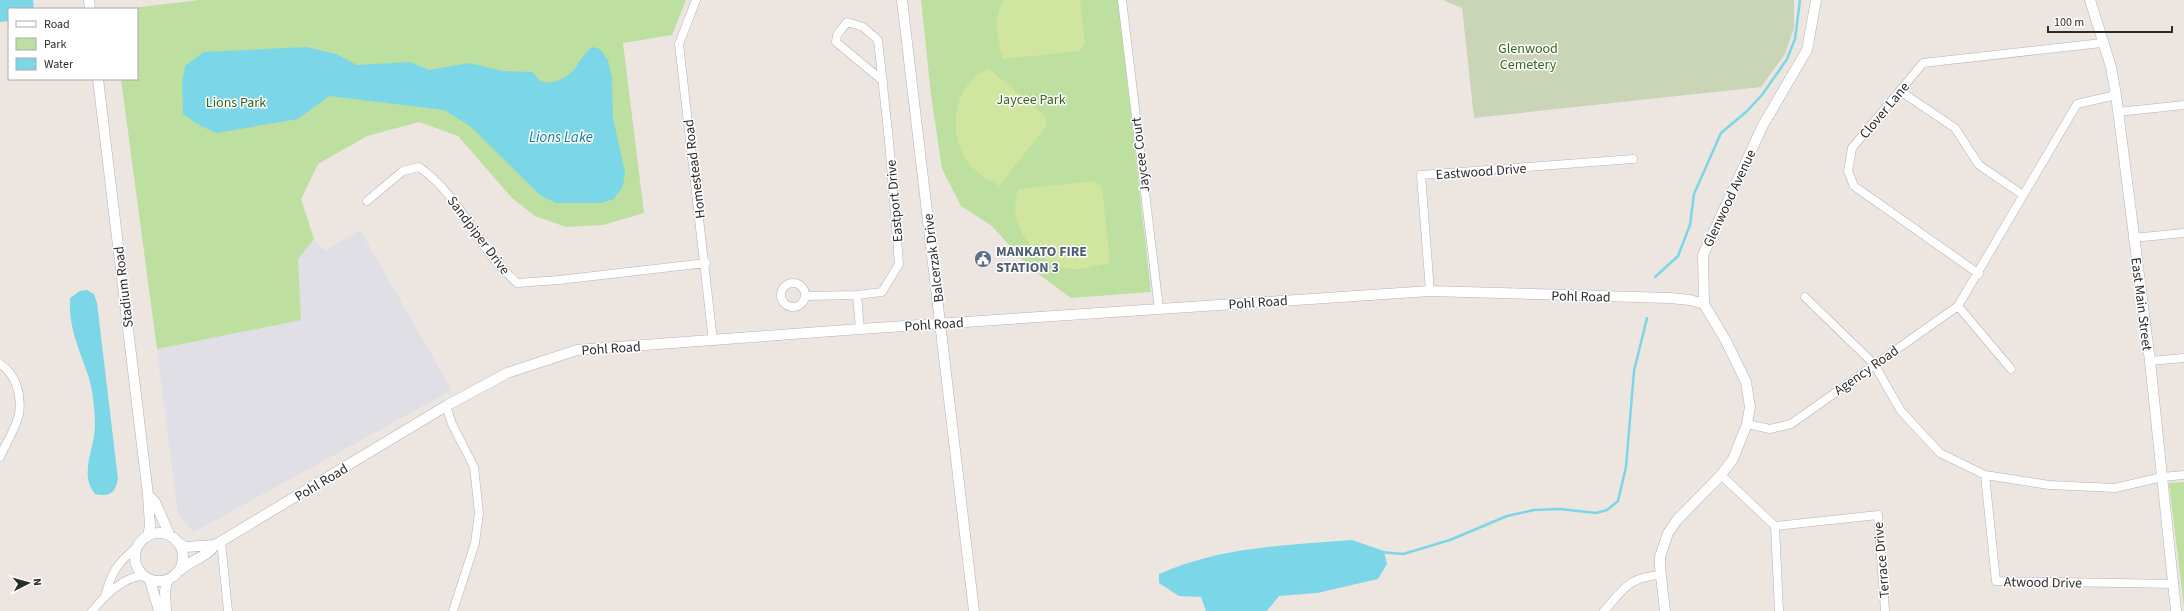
<svg xmlns="http://www.w3.org/2000/svg" width="2184" height="611" font-family="'Source Sans 3',sans-serif">
<style>
.industrial{fill:#e0dfe6}
.green{fill:#bddfa0}
.cemetery{fill:#cad5b8}
.pitch{fill:#d0e59d}
.water{fill:#7bd7e7}
.lines{fill:none;stroke-linecap:round;stroke-linejoin:round}
.stream{stroke:#7bd7e7;stroke-width:2.5}
.minor-casing{stroke:#b0b3bb;stroke-width:9}
.tertiary-casing{stroke:#b0b3bb;stroke-width:11}
.minor{stroke:#fff;stroke-width:8}
.tertiary{stroke:#fff;stroke-width:10}
.labels{text-anchor:middle;stroke-width:3;stroke-linejoin:round;paint-order:stroke}
.park-label{font-size:14px;fill:#376520;stroke:#fff}
.street-label{font-size:14px;fill:#2c2c2c;stroke:#fff}
.service-label{font-size:14px;font-weight:bold;fill:#4e5e75;stroke:#fff;text-anchor:start}
.water-label{font-size:15px;font-style:italic;fill:#177a95;stroke:#fff}
</style>
<rect width="100%" height="100%" fill="#ede5e0"/>
<!-- industrial -->
<path class="industrial" d="M 360,230 L 452,390 L 194,532 L 178,514 L 157,349 L 300,320 L 298,259 L 314,239 L 325,251 Z"/>
<!-- green -->
<path class="green" d="M 200,0 L 686,0 L 672,35 L 623,43 L 644,213 L 603,225 L 566,227 L 535,216 L 512,198 L 458,136 L 419,122 L 367,136 L 318,164 L 301,199 L 314,239 L 298,259 L 301,320 L 157,349 L 121,79 L 137,79 L 137,9 L 123,9 Z
M 921,0 L 1118,0 L 1151,292 L 1071,298 L 1029,267 L 992,226 L 961,206 L 942,169 L 931,95 Z
M 2184,482 L 2184,607 L 2169,483 Z"/>
<!-- cemetery -->
<path class="cemetery" d="M 1443,0 L 1794,0 L 1794,28 L 1785,54 L 1761,87 L 1474,118 L 1462,8 Z"/>
<!-- pitch -->
<path class="pitch" d="M 1003,0 L 1080,0 L 1085,43 L 1080,51 L 1003,59 C 997,39 993,20 1003,0 Z
M 988,68 L 1046,117 L 1047,125 L 999,186 C 987,179 975,172 967,161 C 951,140 952,101 971,81 C 975,76 982,72 988,68 Z
M 1094,181 L 1102,186 L 1110,263 C 1097,266 1084,270 1071,269 C 1044,266 1017,238 1015,210 C 1015,203 1017,196 1018,189 Z"/>
<!-- water -->
<path class="water" d="M 0,0 L 33,0 L 34,9 L 9,9 L 9,21 L 0,22 Z
M 306,47 L 336,54 L 357,65 L 410,62 L 429,70 L 469,63 L 503,71 L 533,72 C 535,75 538,80 541,81 C 550,86 567,78 573,71 C 580,62 583,54 592,47 L 600,49 L 608,60 L 612,78 L 613,118 L 625,172 L 623,186 L 614,199 L 601,203 L 556,203 L 540,195 L 470,126 L 444,110 L 329,96 L 298,119 L 216,133 L 197,124 L 183,114 L 182,83 L 185,66 L 204,52 Z
M 87,290 L 94,294 L 97,303 L 118,479 C 115,494 109,497 95,494 C 79,474 94,450 95,427 C 95,411 93,390 88,375 C 79,349 68,326 70,298 L 80,291 Z
M 1352,540 L 1384,551 L 1387,564 L 1378,579 L 1317,593 L 1279,596 L 1267,611 L 1206,611 L 1201,597 L 1179,596 L 1159,583 L 1159,574 C 1219,547 1287,545 1352,540 Z"/>
<g class="lines">
<!-- stream -->
<path class="stream" d="M 1655,277 L 1678,256 L 1690,225 L 1694,194 L 1721,133 L 1746,112 L 1762,95 L 1787,59 L 1795,39 L 1800,0
M 1380,552 L 1403,554 L 1450,540 L 1507,516 L 1534,510 L 1560,509 L 1596,513 L 1607,510 L 1618,501 L 1626,467 L 1634,371 L 1647,318"/>
<defs>
<path id="minor" d="M 696,0 L 679,44 L 713,341
M 1122,0 L 1159,309
M 1900,91 L 1955,128 L 1979,165 L 2023,195
M 2118,112 L 2184,105
M 367,201 L 403,171 L 419,167 C 454,191 471,231 497,263 C 503,270 510,276 517,283 L 559,280 L 706,263
M 2133,238 L 2184,233
M 1979,274 L 1854,186 L 1848,171 L 1852,148 L 1923,63 L 2102,43
M781 295a12 12 0 1 1 24 0a12 12 0 1 1-24 0Z
M 1430,291 L 1421,175 L 1633,159
M 805,296 L 857,295
M 1805,297 L 1874,364 L 1901,411 L 1940,453 L 1985,475 L 2049,485 L 2115,488 L 2162,477 L 2184,475
M 1958,306 L 2011,369
M 860,329 L 857,295 L 882,292 L 899,264 L 889,141 L 878,40 L 863,27 L 847,22 L 837,35 L 836,42 L 883,81
M 2150,361 L 2184,358
M 0,364 C 16,374 22,395 19,414 C 17,426 5,445 0,457
M 446,406 L 452,424 L 474,467 L 479,513 L 475,543 L 453,611
M 1747,424 L 1770,429 L 1791,424 L 1958,306 L 2077,104 L 2116,95
M 1721,475 L 1775,526 L 1779,611
M 1985,475 L 1996,581 L 2174,584
M 1775,526 L 1878,515 L 1885,611
M 221,541 L 228,611
M 105,596 C 112,572 117,563 137,547
M 92,611 C 104,597 123,576 143,576
M 1604,611 C 1624,589 1628,577 1661,575"/>
<path id="tertiary" d="M 89,0 L 90,9
M 902,0 L 974,611
M 2090,0 L 2111,67 L 2116,95 L 2150,361 L 2176,611
M 98,79 L 148,495 L 150,526 L 148,536
M 148,495 L 155,502 L 170,536
M135 557a24 24 0 1 1 48 0a24 24 0 1 1-48 0Z
M 176,541 L 185,547 L 215,545 L 446,406 L 507,373 L 577,350 L 860,329 L 1430,291 L 1670,298 L 1690,300 L 1704,304
M 179,571 C 190,560 206,558 215,545
M 150,580 L 159,611
M 166,611 L 165,591 L 167,581
M 1665,611 L 1660,567 L 1660,557 L 1668,533 L 1677,520 L 1721,475 L 1733,459 L 1747,424 L 1750,407 L 1746,382 L 1726,341 L 1704,304 L 1703,255 L 1763,125 L 1807,50 L 1816,0"/>
</defs>
<!-- minor casing -->
<use href="#minor" class="minor-casing"/>
<!-- tertiary casing -->
<use href="#tertiary" class="tertiary-casing"/>
<!-- minor -->
<use href="#minor" class="minor"/>
<!-- tertiary -->
<use href="#tertiary" class="tertiary"/>
</g>
<!-- icons -->
<defs>
<symbol id="civic-disc" viewBox="-11 -11 22 22"><circle r="9.5" fill="#5c6f8a" stroke="#fff"/><path d="M-.6-6.5H3V-4.5H.6V-3L4-1V1h2V6H-6V1h2V-1L-.6-3ZM-1.2 2.5V6h2.4V2.5Z" fill="#fff"/></symbol>
</defs>
<g fill-rule="evenodd">
<use href="#civic-disc" x="973" y="249" width="20" height="20"/>
</g>
<g class="labels">
<!-- park labels -->
<g class="park-label">
<text x="1528" y="53">Glenwood<tspan x="1528" dy="16">Cemetery</tspan></text>
<text x="1031" y="104">Jaycee Park</text>
<text x="236" y="107">Lions Park</text>
</g>
<!-- street labels -->
<g class="street-label">
<text transform="translate(1884 110) rotate(-50)" y="5">Clover Lane</text>
<text transform="translate(1140 155) rotate(-97)" y="5">Jaycee Court</text>
<text transform="translate(694 169) rotate(-97)" y="5">Homestead Road</text>
<text transform="translate(1481 171) rotate(-4)" y="5">Eastwood Drive</text>
<text transform="translate(1729 198) rotate(-65)" y="5">Glenwood Avenue</text>
<text transform="translate(894 201) rotate(-95)" y="5">Eastport Drive</text>
<text transform="translate(479 235) rotate(53)" y="5">Sandpiper Drive</text>
<text transform="translate(933 258) rotate(-97)" y="5">Balcerzak Drive</text>
<text transform="translate(123 287) rotate(-97)" y="5">Stadium Road</text>
<text transform="translate(1581 296) rotate(1)" y="5">Pohl Road</text>
<text transform="translate(1258 302) rotate(-4)" y="5">Pohl Road</text>
<text transform="translate(2142 304) rotate(83)" y="5">East Main Street</text>
<text transform="translate(934 324) rotate(-4)" y="5">Pohl Road</text>
<text transform="translate(611 348) rotate(-4)" y="5">Pohl Road</text>
<text transform="translate(1866 370) rotate(-35)" y="5">Agency Road</text>
<text transform="translate(321 482) rotate(-31)" y="5">Pohl Road</text>
<text transform="translate(1881 560) rotate(-95)" y="5">Terrace Drive</text>
<text transform="translate(2043 582) rotate(1)" y="5">Atwood Drive</text>
</g>
<!-- service labels -->
<g class="service-label">
<text x="996" y="256">MANKATO FIRE<tspan x="996" dy="16">STATION 3</tspan></text>
</g>
<!-- water labels -->
<g class="water-label">
<text x="561" y="142">Lions Lake</text>
</g>
</g>
<!-- legend -->
<rect x="8" y="8" width="130" height="72" fill="#ffffff" stroke="#ababab"/>
<rect x="16" y="21" width="20" height="6" fill="#ffffff" stroke="#ababab"/>
<text x="44" y="28" font-size="12" fill="#2c2c2c">Road</text>
<rect x="16" y="38" width="20" height="12" fill="#bddfa0" stroke="#ababab"/>
<text x="44" y="48" font-size="12" fill="#2c2c2c">Park</text>
<rect x="16" y="58" width="20" height="12" fill="#7bd7e7" stroke="#ababab"/>
<text x="44" y="68" font-size="12" fill="#2c2c2c">Water</text>
<!-- north arrow -->
<g transform="translate(28 583) rotate(84)" stroke="#ffffff" stroke-width="3" paint-order="stroke">
<path d="M0-3L7 15L0 10L-7 15Z" fill="#2c2c2c"/>
<text y="-6" font-size="11" font-weight="bold" text-anchor="middle" fill="#2c2c2c">N</text>
</g>
<!-- scale -->
<path d="M2048 26v6h124v-6" fill="none" stroke="#2c2c2c" stroke-width="2"/>
<text x="2054" y="26" font-size="12" fill="#2c2c2c" stroke="#ffffff" stroke-width="3" paint-order="stroke">100 m</text>
</svg>
